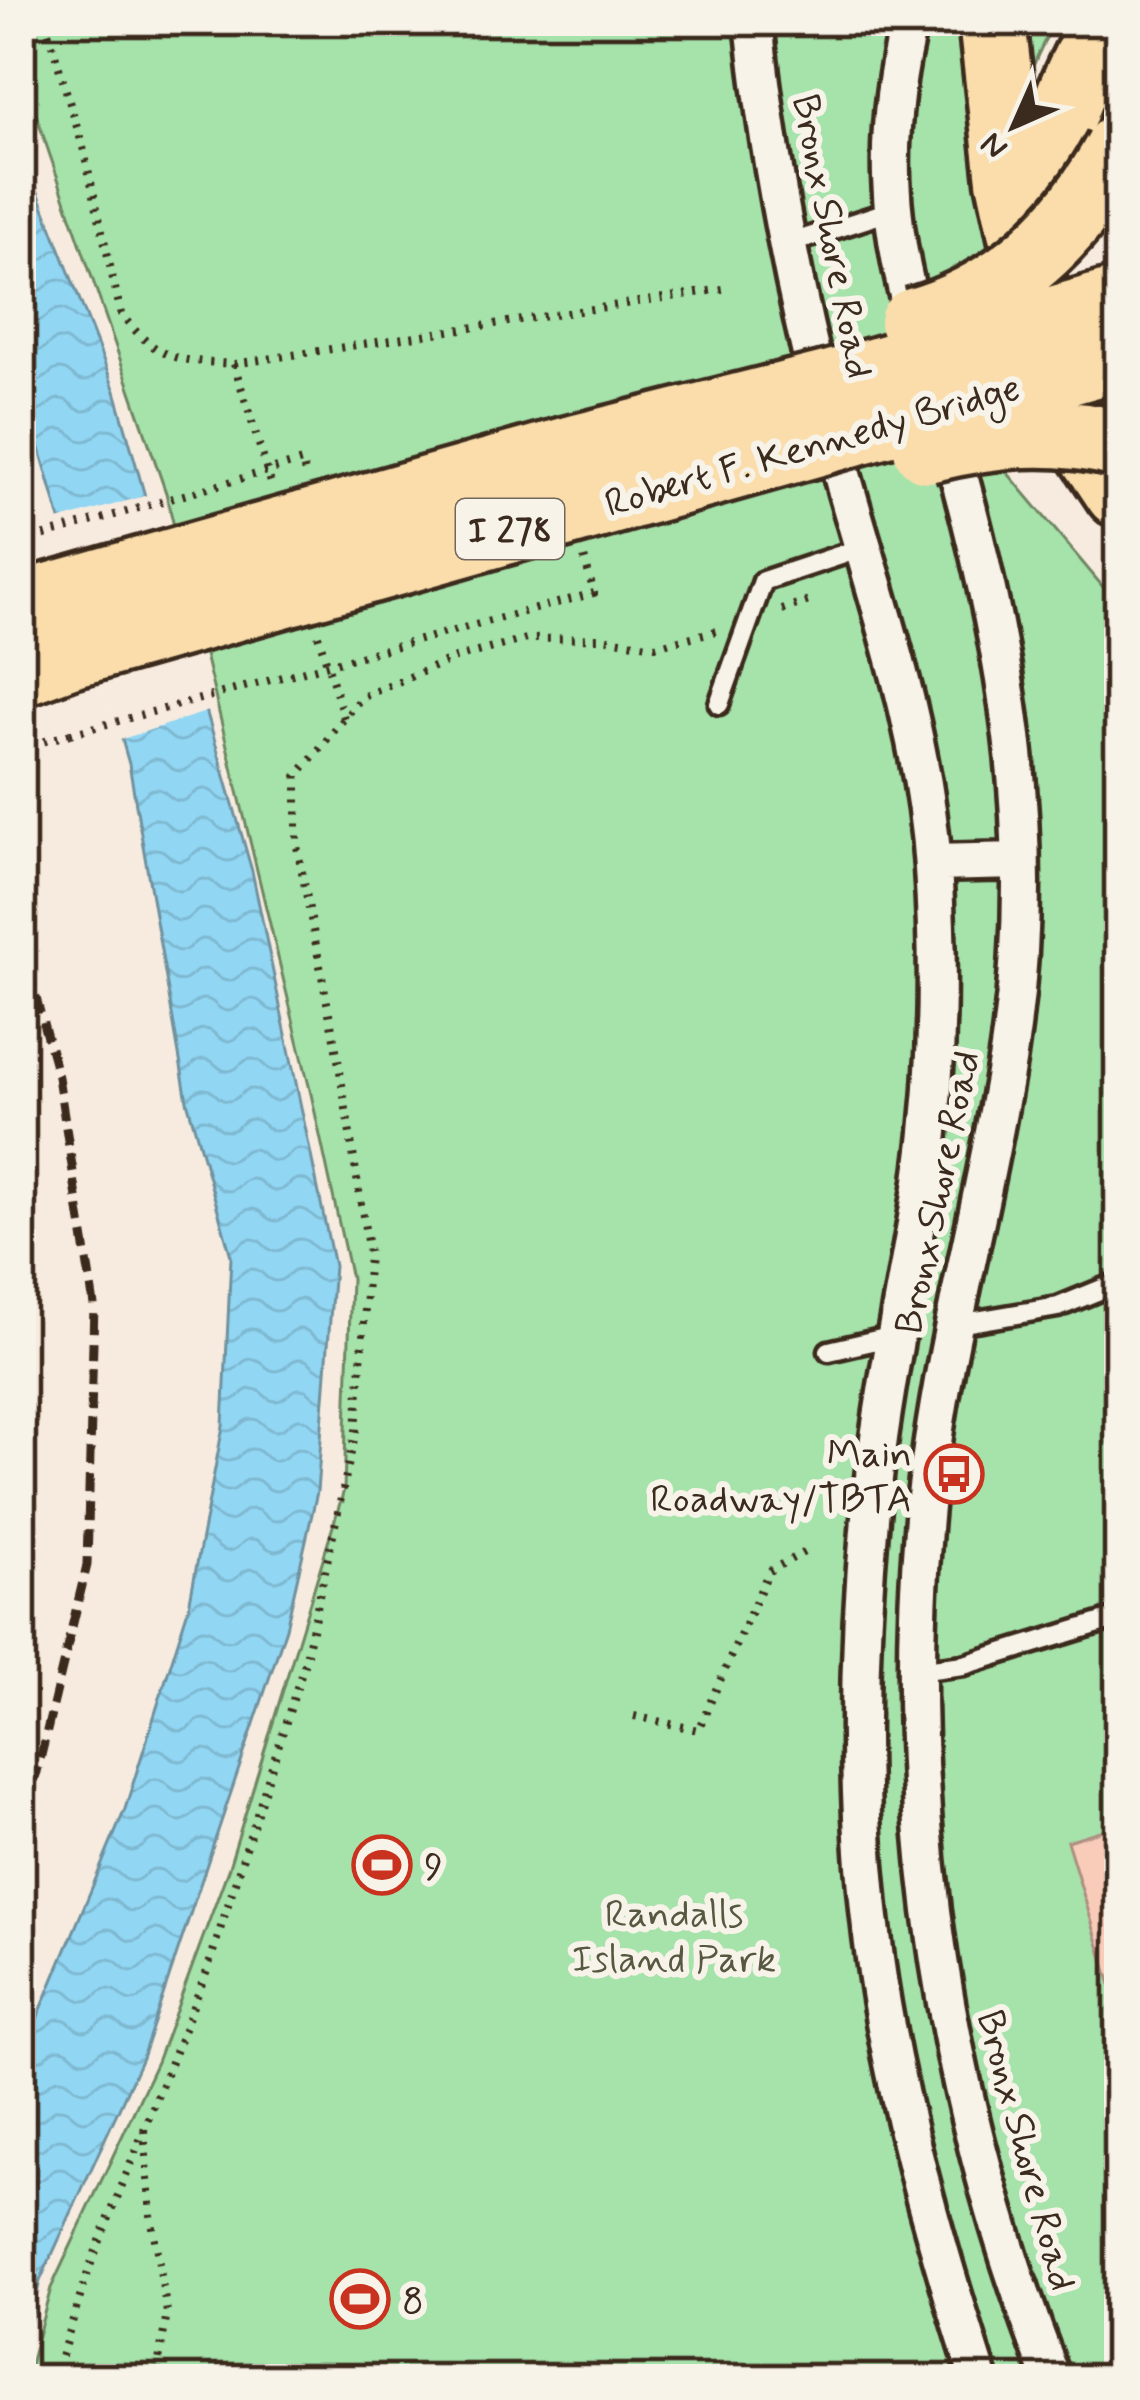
<svg xmlns="http://www.w3.org/2000/svg" width="1140" height="2400" font-family="Mynerve,sans-serif">
<style>
.green{fill:#a5e3aa;stroke:#708664;stroke-width:3}
.water{fill:url(#water-waves);stroke:#6f919e;stroke-width:3}
.pier{fill:#f7ebdf}
.building{fill:#f8ccb9;stroke:#ae8f82;stroke-width:3}
.lines{fill:none;stroke-linecap:round;stroke-linejoin:round}
.service-casing{stroke:#3b2a1e;stroke-width:27}
.minor-casing{stroke:#3b2a1e;stroke-width:45}
.motorway-casing{stroke:#3b2a1e;stroke-width:75}
.path{stroke:#3b2a1e;stroke-width:8;stroke-dasharray:3 9;stroke-linecap:butt}
.service{stroke:#f7f3e8;stroke-width:18}
.minor{stroke:#f7f3e8;stroke-width:36}
.motorway{stroke:#faddab;stroke-width:66}
.rail{stroke:#3b2a1e;stroke-width:9;stroke-dasharray:18 9;stroke-linecap:butt}
.motorway-bridge-casing{stroke:#3b2a1e;stroke-width:75;stroke-linecap:butt}
.path-bridge{stroke:#3b2a1e;stroke-width:8;stroke-dasharray:3 9;stroke-linecap:butt}
.motorway-bridge{stroke:#faddab;stroke-width:66}
.labels{text-anchor:middle;stroke-width:12;stroke-linejoin:round;paint-order:stroke}
.shield{fill:#f7f3e8;stroke:#73665b;stroke-width:3}
.shield-label{font-size:36px;font-weight:bold;fill:#3b2a1e}
.street-label{font-size:39px;fill:#3b2a1e;stroke:#f7f3e8}
.poi-label{font-size:39px;fill:#3b2a1e;stroke:#f7f3e8;text-anchor:start}
.park-label{font-size:39px;fill:#565841;stroke:#f7f3e8}
</style>
<defs>
<pattern id="water-waves" width="16" height="10" patternUnits="userSpaceOnUse" patternTransform="scale(3)"><rect width="16" height="10" fill="#91d6f3"/><path d="M0 5q4-4 8 0t8 0" fill="none" stroke="#7eb8d0"/></pattern>
</defs>
<rect width="100%" height="100%" fill="#f7ebdf"/>
<filter id="ink" filterUnits="userSpaceOnUse"><feTurbulence type="fractalNoise" baseFrequency=".00833" numOctaves="2"/><feDisplacementMap in="SourceGraphic" scale="24" xChannelSelector="R" yChannelSelector="G"/><feConvolveMatrix kernelMatrix="1 2 1 2 8 2 1 2 1" color-interpolation-filters="sRGB"/></filter>
<g filter="url(#ink)">
<!-- green -->
<path class="green" d="M 21,21 L 1055,21 C 982,150 988,304 985,446 L 1119,606 L 1119,2379 L 26,2379 L 51,2288 L 157,2062 L 229,1867 L 344,1490 L 351,1279 L 311,1094 L 166,493 L 21,71 Z"/>
<!-- water -->
<path class="water" d="M 21,148 L 115,391 L 252,871 L 334,1266 L 317,1492 L 286,1628 L 142,2058 L 40,2281 L 21,2357 L 21,2057 L 125,1809 L 189,1606 L 223,1426 L 231,1256 L 187,1101 L 129,764 L 38,442 L 21,394 Z"/>
<!-- pier -->
<path class="pier" d="M 151,494 L 212,710 L 116,741 L 54,522 Z"/>
<!-- building -->
<path class="building" d="M 1119,1373 L 1119,1414 L 1108,1377 Z
M 1119,1825 L 1119,2011 L 1067,1841 Z"/>
<g class="lines">
<defs>
<path id="service" d="M 788,244 L 890,211
M 719,704 L 763,581 L 865,547
M 952,1325 L 1058,1307 L 1119,1282
M 829,1351 L 894,1336
M 916,1671 L 964,1665 L 1119,1617"/>
<path id="minor" d="M 754,21 C 767,152 793,284 825,412 C 863,563 923,712 933,868 C 940,972 938,1077 923,1181 C 908,1280 885,1378 874,1478 C 857,1636 853,1800 875,1959 C 895,2102 935,2242 979,2379
M 909,21 C 881,135 886,225 919,336
M 946,430 C 1006,636 1041,834 1009,1049 C 984,1211 936,1365 923,1529 C 899,1817 947,2110 1052,2379
M 933,863 L 1020,861"/>
<path id="motorway" d="M 992,21 L 1010,180 L 1047,350 L 1073,424 L 1119,493
M 1039,238 C 1041,161 1067,86 1108,21"/>
</defs>
<!-- service casing -->
<use href="#service" class="service-casing"/>
<!-- minor casing -->
<use href="#minor" class="minor-casing"/>
<!-- motorway casing -->
<use href="#motorway" class="motorway-casing"/>
<!-- path -->
<path class="path" d="M 45,21 L 83,147 L 121,314 C 160,362 176,360 234,364 L 729,288
M 234,364 L 271,483
M 782,610 L 809,601
M 318,635 L 344,718
M 21,748 L 70,734
M 634,1716 L 698,1730 L 769,1571 L 808,1550
M 144,2130 L 151,2215 L 167,2313 L 156,2379
M 54,2379 L 90,2266 L 207,1971 L 305,1662 L 356,1430 L 369,1254 L 339,1065 L 297,846 L 297,776 L 362,697 L 455,658 L 526,639 L 601,638 L 655,646 L 716,631"/>
<!-- service -->
<use href="#service" class="service"/>
<!-- minor -->
<use href="#minor" class="minor"/>
<!-- motorway -->
<use href="#motorway" class="motorway"/>
<!-- rail -->
<path class="rail" d="M 21,944 L 58,1077 L 94,1305 L 87,1565 L 37,1772 L 21,1813"/>
<defs>
<path id="motorway-bridge" d="M 913,322 C 1006,296 1074,231 1119,147
M 927,449 C 992,433 1054,427 1119,444
M 21,605 L 565,451 L 835,383 L 1119,301
M 21,672 L 67,655 L 1119,357"/>
</defs>
<!-- motorway-bridge casing -->
<use href="#motorway-bridge" class="motorway-bridge-casing"/>
<!-- path-bridge -->
<path class="path-bridge" d="M 21,542 L 302,461 L 305,473
M 70,734 L 594,593 L 584,557"/>
<!-- motorway-bridge -->
<use href="#motorway-bridge" class="motorway-bridge"/>
</g>
</g>
<!-- icons -->
<defs>
<symbol id="bus-ring" viewBox="-11 -11 22 22"><circle r="9.5" fill="#f7f3e8" stroke="#c8321e" stroke-width="1.5"/><path d="M-5-6H5V4H4V6H2V4H-2V6H-4V4H-5ZM-3.5-4V0h7V-4ZM-3.5 1.2v1.5H-2V1.2ZM2 1.2v1.5H3.5V1.2Z" fill="#c8321e"/></symbol>
<symbol id="stadium-ring" viewBox="-11 -11 22 22"><circle r="9.5" fill="#f7f3e8" stroke="#c8321e" stroke-width="1.5"/><path d="M0-5a6.5 5 0 1 0 0 10a6.5 5 0 1 0 0-10ZM-3.5-1.8h7v3.6h-7Z" fill="#c8321e"/></symbol>
</defs>
<g fill-rule="evenodd">
<use href="#bus-ring" x="921" y="1441" width="66" height="66"/>
<use href="#stadium-ring" x="349" y="1832" width="66" height="66"/>
<use href="#stadium-ring" x="327" y="2266" width="66" height="66"/>
</g>
<g class="labels">
<!-- shield labels -->
<rect class="shield" x="456" y="499" width="108" height="60" rx="9"/>
<g class="shield-label">
<text x="510" y="542">I 278</text>
</g>
<!-- street labels -->
<g class="street-label">
<text transform="translate(834 236) rotate(79)" y="14">Bronx Shore Road</text>
<text transform="translate(812 444) rotate(-16)" y="14">Robert F. Kennedy Bridge</text>
<text transform="translate(936 1192) rotate(-78)" y="14">Bronx Shore Road</text>
<text transform="translate(1028 2150) rotate(75)" y="14">Bronx Shore Road</text>
</g>
<!-- poi labels -->
<g class="poi-label">
<text x="912" y="1466" text-anchor="end">Main<tspan x="912" dy="45">Roadway/TBTA</tspan></text>
<text x="424" y="1879">9</text>
<text x="402" y="2313">8</text>
</g>
<!-- park labels -->
<g class="park-label">
<text x="674" y="1926">Randalls<tspan x="674" dy="45">Island Park</tspan></text>
</g>
</g>
<!-- margin -->
<rect width="1140" height="2400" fill="none" stroke="#f7f3e8" stroke-width="72"/>
<rect x="36" y="36" width="1068" height="2328" fill="none" stroke="#3b2a1e" stroke-width="4.5" filter="url(#ink)"/>
<!-- north arrow -->
<g transform="translate(1014 126) rotate(225)" stroke="#f7f3e8" stroke-width="9" paint-order="stroke">
<path d="M0-9L21 45L0 30L-21 45Z" fill="#3b2a1e"/>
<text y="-18" font-size="33" font-weight="bold" text-anchor="middle" fill="#3b2a1e">N</text>
</g>
</svg>
